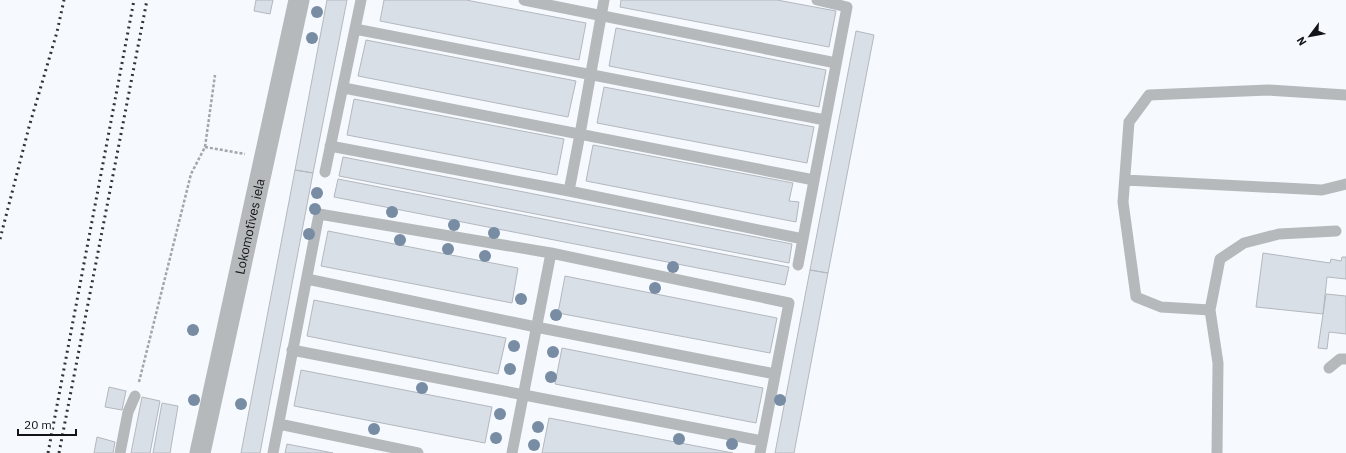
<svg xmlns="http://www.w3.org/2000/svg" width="1346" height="453" font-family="'IBM Plex Sans',sans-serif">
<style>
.building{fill:#d9dfe6;stroke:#b3b8bf}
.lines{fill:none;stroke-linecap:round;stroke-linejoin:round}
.path{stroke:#a3a6aa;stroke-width:2.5;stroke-dasharray:3 2;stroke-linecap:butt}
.service{stroke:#b6b9bc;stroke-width:11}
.minor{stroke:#b6b9bc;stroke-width:21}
.rail{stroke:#303336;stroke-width:3;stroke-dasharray:2 4;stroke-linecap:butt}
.tree{fill:#788ca4}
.labels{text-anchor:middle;stroke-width:3;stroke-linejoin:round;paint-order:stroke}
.street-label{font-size:13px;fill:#121417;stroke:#f6fafe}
</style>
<rect width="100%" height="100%" fill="#f6fafe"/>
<!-- building -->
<path class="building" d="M 256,0 L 273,0 L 270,14 L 254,11 Z
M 327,0 L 347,0 L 313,173 L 295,170 Z
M 384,0 L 466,0 L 586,23 L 579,60 L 380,21 Z
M 621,0 L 777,0 L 836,11 L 829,47 L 620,7 Z
M 616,28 L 826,70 L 819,107 L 609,66 Z
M 856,31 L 874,35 L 828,273 L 810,270 Z
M 366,40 L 576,81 L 568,117 L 358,76 Z
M 604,87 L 814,127 L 807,163 L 597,123 Z
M 354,99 L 564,139 L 557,175 L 347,135 Z
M 593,145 L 793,183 L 789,201 L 799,202 L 796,222 L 586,181 Z
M 343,157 L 792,244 L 789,263 L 339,176 Z
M 295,170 L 313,173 L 260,453 L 241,453 Z
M 338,179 L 789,267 L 785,285 L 334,197 Z
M 328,231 L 518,268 L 512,303 L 321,266 Z
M 1263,253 L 1330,263 L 1331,259 L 1341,261 L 1342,257 L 1346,257 L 1346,279 L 1327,277 L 1323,314 L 1256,307 Z
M 810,270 L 828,273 L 794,453 L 775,453 Z
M 565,276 L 777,318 L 770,353 L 558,313 Z
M 1326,294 L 1346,296 L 1346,334 L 1329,332 L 1327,349 L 1318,348 Z
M 314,300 L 506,338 L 498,374 L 307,336 Z
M 562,348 L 763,388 L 756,423 L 555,384 Z
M 301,370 L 492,407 L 485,443 L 294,406 Z
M 109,387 L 126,391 L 122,410 L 105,407 Z
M 142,397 L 160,401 L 150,453 L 131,453 Z
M 162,403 L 178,406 L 170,453 L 153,453 Z
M 549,418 L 733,453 L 542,453 Z
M 97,437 L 115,442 L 113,453 L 94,453 Z
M 287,444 L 333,453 L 285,453 Z"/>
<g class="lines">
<!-- path -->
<path class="path" d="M 205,147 L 245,154
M 139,382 L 191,174 L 205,147 L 215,75"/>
<!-- service -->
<path class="service" d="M 524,0 L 836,63
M 355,29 L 825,120
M 344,88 L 814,180
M 330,146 L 569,191 L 803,239
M 325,172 L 361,0
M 1125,180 L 1322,190 L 1346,184
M 569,191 L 580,134 L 604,0
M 1336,231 L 1279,234 L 1244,243 L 1220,259 L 1210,310 L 1161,307 L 1136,297 L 1123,202 L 1129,122 L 1149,95 L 1268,90 L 1346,95
M 798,265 L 847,7 L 817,0
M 307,279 L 536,327 L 775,374
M 1210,310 L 1218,363 L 1217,453
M 292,350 L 762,441
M 1329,368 L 1340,359 L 1346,359
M 279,424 L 418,453
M 120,453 L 128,412 L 135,396
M 273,453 L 319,214 L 551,253 L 789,303 L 760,453
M 512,453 L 551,253"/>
<!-- minor -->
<path class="minor" id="s1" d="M 200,453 L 299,0"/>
<!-- rail -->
<path class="rail" d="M 0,239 L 29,127 L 57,32 L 64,0
M 48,453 L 134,0
M 59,453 L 147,0"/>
</g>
<!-- trees -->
<g class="tree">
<circle cx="317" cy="12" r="6"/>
<circle cx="312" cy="38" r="6"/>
<circle cx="317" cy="193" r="6"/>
<circle cx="315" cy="209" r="6"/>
<circle cx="392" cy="212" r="6"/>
<circle cx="454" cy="225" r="6"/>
<circle cx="494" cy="233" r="6"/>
<circle cx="309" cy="234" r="6"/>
<circle cx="400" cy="240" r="6"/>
<circle cx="448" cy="249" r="6"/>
<circle cx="485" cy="256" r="6"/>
<circle cx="673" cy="267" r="6"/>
<circle cx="655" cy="288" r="6"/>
<circle cx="521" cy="299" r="6"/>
<circle cx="556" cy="315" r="6"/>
<circle cx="193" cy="330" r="6"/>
<circle cx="514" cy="346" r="6"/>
<circle cx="553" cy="352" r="6"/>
<circle cx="510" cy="369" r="6"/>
<circle cx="551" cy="377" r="6"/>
<circle cx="422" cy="388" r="6"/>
<circle cx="194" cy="400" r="6"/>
<circle cx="780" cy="400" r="6"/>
<circle cx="241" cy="404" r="6"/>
<circle cx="500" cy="414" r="6"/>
<circle cx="538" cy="427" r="6"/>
<circle cx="374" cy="429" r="6"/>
<circle cx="496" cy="438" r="6"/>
<circle cx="679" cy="439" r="6"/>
<circle cx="732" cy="444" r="6"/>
<circle cx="534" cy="445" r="6"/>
</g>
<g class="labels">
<!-- street labels -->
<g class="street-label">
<text dy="5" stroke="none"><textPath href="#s1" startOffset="232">Lokomotīves iela</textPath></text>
</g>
</g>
<!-- north arrow -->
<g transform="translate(1310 36) rotate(238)" stroke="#f6fafe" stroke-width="3" paint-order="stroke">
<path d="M0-3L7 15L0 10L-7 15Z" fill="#121417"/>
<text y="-6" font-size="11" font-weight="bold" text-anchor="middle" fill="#121417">N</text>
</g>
<!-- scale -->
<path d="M18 429v6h58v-6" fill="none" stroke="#121417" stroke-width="2"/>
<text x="24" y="429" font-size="12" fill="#121417" stroke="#f6fafe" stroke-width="3" paint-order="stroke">20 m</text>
</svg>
